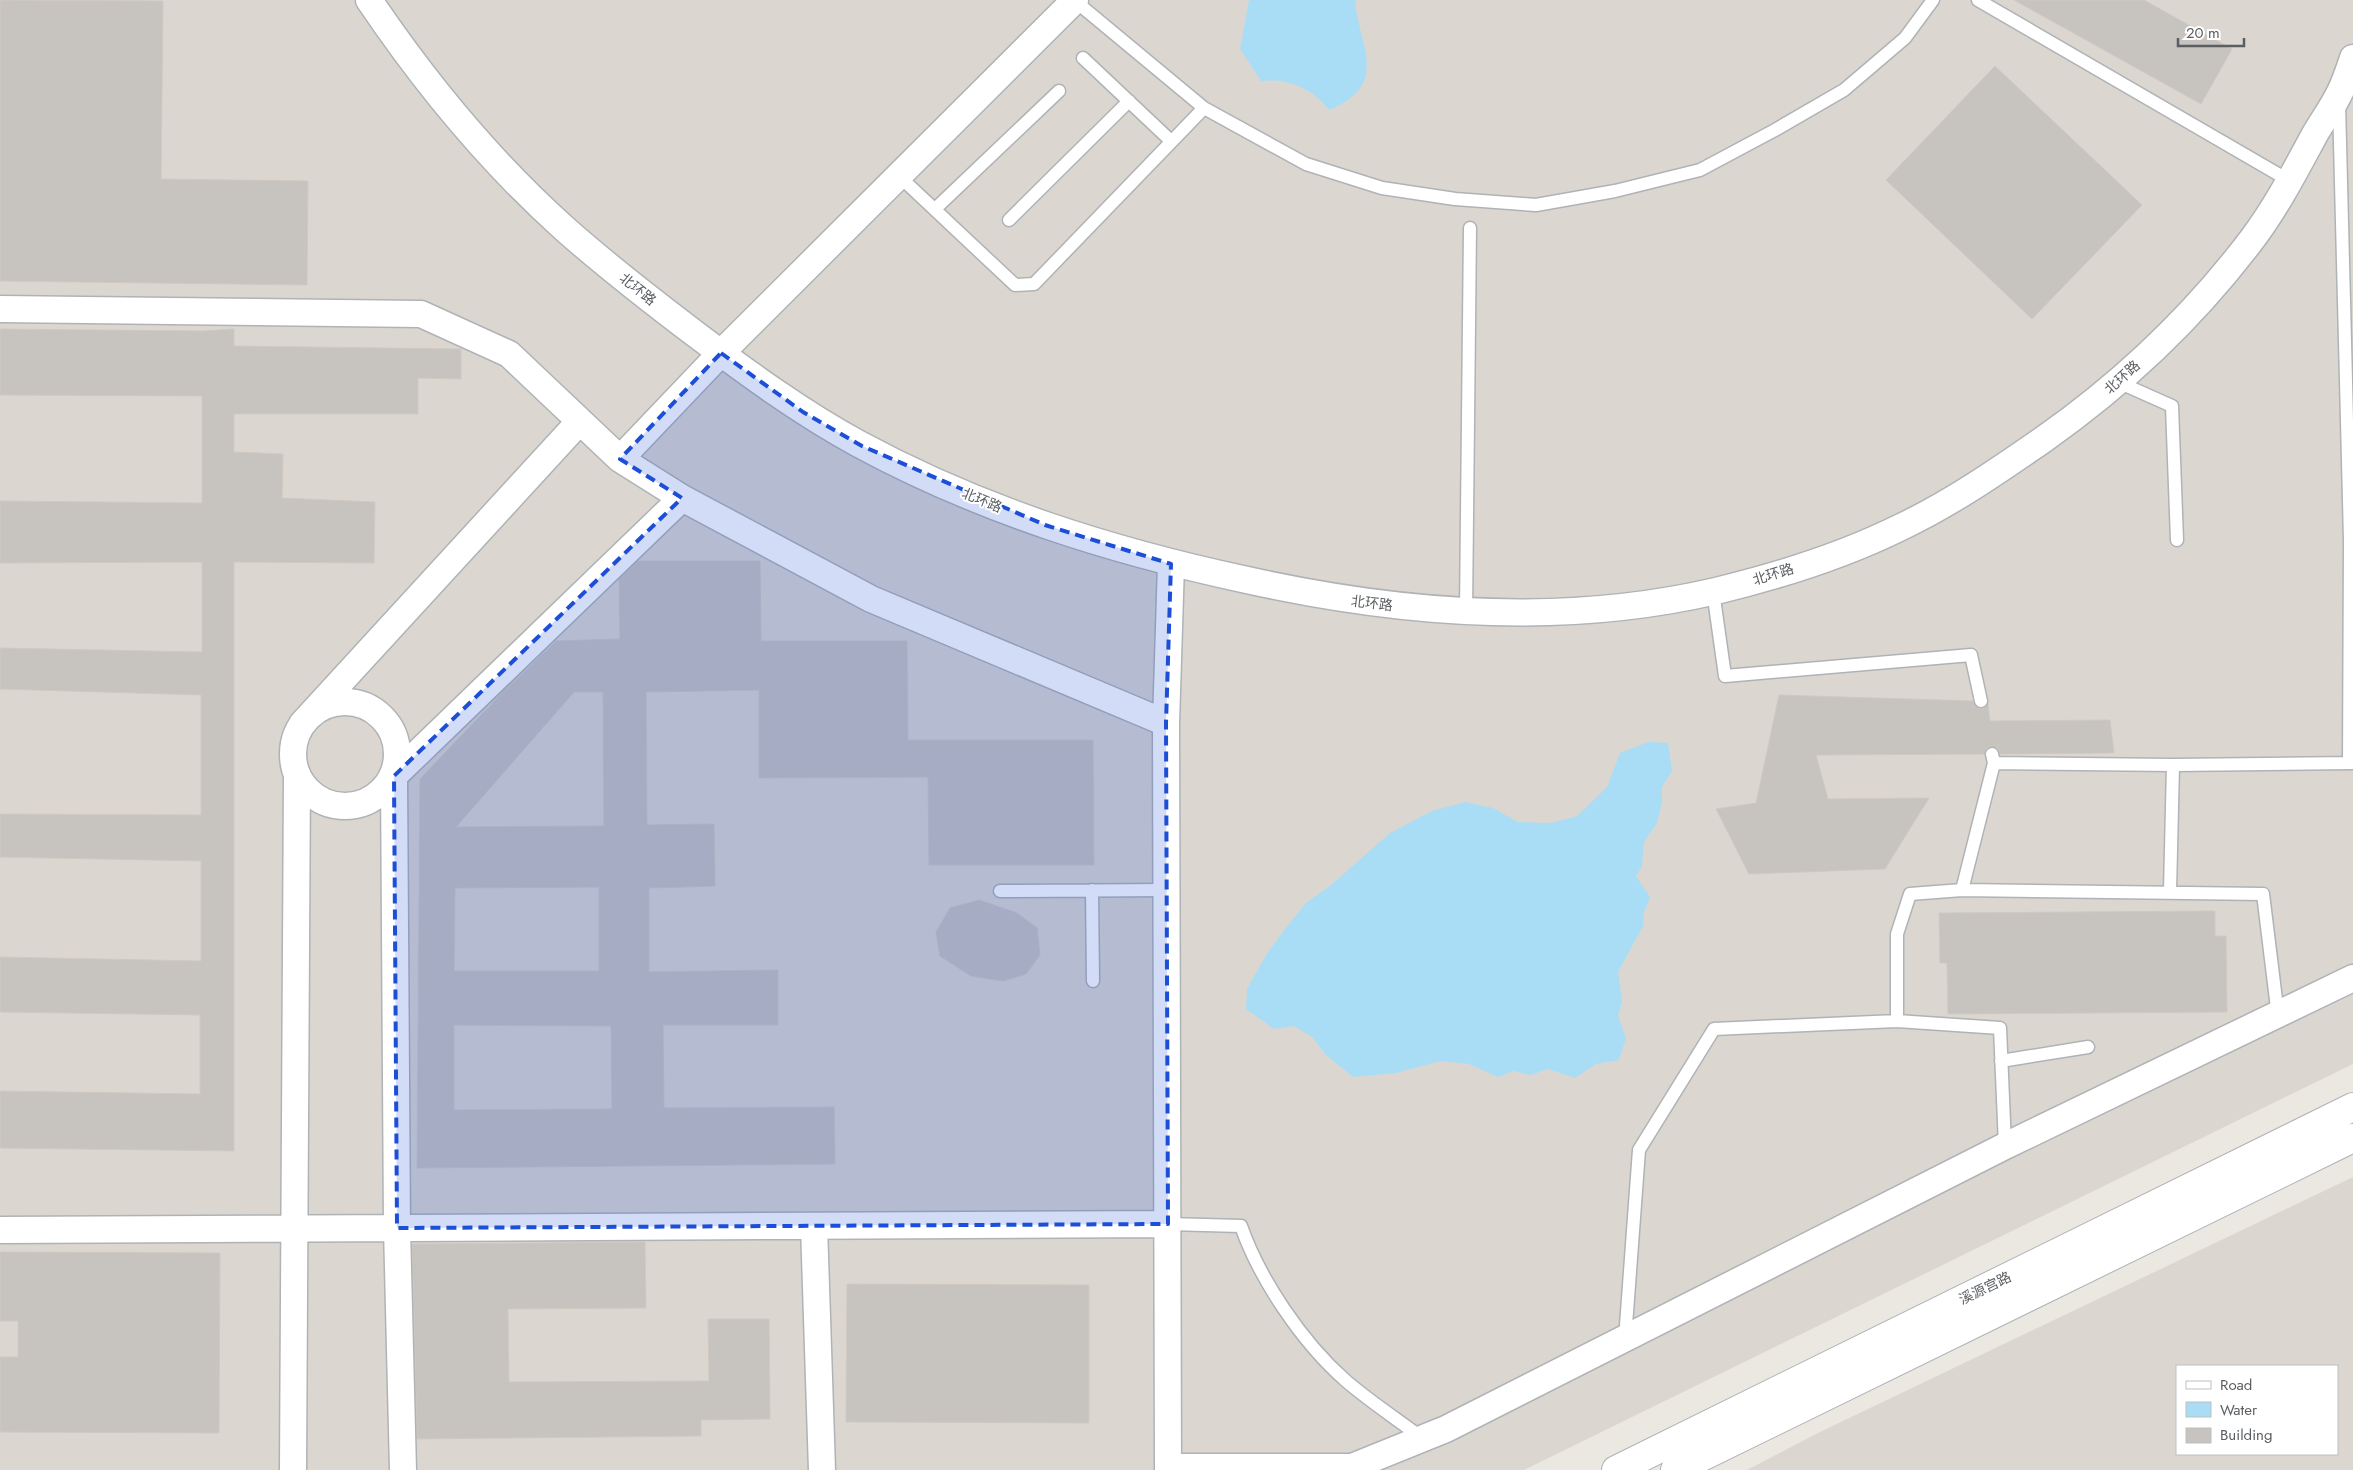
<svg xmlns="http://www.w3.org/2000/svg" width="2353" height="1470" font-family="Jost,'Noto Sans SC',sans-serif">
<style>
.education{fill:#dbd7d0;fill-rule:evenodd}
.water{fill:#a9ddf5}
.building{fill:#c7c3bf;stroke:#cfc9c1;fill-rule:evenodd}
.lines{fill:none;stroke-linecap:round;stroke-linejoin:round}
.lane-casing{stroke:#afb3b6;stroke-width:15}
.street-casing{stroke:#afb3b6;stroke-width:29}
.secondary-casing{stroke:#afb2b6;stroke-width:30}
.lane{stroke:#fff;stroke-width:12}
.street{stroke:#fff;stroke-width:26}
.secondary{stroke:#fff;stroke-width:28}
.marked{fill:#1d4ed8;fill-opacity:0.2;stroke:#1d4ed8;stroke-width:4;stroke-dasharray:10 6;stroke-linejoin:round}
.labels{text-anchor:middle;stroke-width:4;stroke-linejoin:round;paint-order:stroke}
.street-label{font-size:14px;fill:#5a5e61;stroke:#fff}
</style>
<rect width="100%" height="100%" fill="#ebe8e2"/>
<!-- education -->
<path class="education" d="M 0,0 L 2353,0 L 2353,1064 L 1524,1470 L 0,1470 Z
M 2353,1177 L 2353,1470 L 1747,1470 L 1820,1432 ZM 2177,1366 L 2337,1366 L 2337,1454 L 2177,1454 Z"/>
<!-- water -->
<path class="water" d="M 1249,0 L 1355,0 C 1359,47 1391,84 1329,110 C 1312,88 1289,78 1261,81 L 1240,49 Z
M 1648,742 L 1668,743 L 1672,771 L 1662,787 L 1662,802 L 1657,823 L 1644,842 L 1642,866 L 1636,876 L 1650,897 L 1644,913 L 1643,926 L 1618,972 L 1622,1000 L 1618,1016 L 1626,1038 L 1619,1060 L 1596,1064 L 1575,1078 L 1548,1069 L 1531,1075 L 1513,1071 L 1498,1077 L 1469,1064 L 1440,1061 L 1396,1073 L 1353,1077 L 1326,1055 L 1312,1037 L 1294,1026 L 1274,1029 L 1246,1009 L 1247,989 L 1266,955 L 1285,929 L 1306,903 L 1331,885 L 1390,833 L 1432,811 L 1465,802 L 1493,808 L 1518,822 L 1551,823 L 1577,816 L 1607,787 L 1620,753 Z"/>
<!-- building -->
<path class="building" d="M 0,0 L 163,1 L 161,179 L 308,181 L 307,285 L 0,281 Z
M 2014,0 L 2144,0 L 2232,49 L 2201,104 Z
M 1995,66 L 2142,205 L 2032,319 L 1886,180 Z
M 0,329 L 203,331 L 234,329 L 234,346 L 461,349 L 461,379 L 418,378 L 418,414 L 234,414 L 234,452 L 283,454 L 282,498 L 375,502 L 374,563 L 234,562 L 234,1151 L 0,1148 L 0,1091 L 200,1094 L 200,1015 L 0,1012 L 0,957 L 201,961 L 201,861 L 0,857 L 0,814 L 201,815 L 201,695 L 0,689 L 0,648 L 202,652 L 202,562 L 0,563 L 0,501 L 202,503 L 202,396 L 0,395 Z
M 638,561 L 760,561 L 761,641 L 907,641 L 908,740 L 1093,740 L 1094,865 L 929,865 L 928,777 L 759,778 L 759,690 L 646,692 L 647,825 L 714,824 L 715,886 L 649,888 L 649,972 L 778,970 L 778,1025 L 663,1025 L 664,1108 L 834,1107 L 835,1164 L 417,1168 L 420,779 L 504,691 L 556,641 L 620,639 L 619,579 ZM 574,692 L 603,692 L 604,826 L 456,827 ZM 599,887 L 599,971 L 454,971 L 455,888 ZM 454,1025 L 611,1026 L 612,1109 L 454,1110 Z
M 1779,695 L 1973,701 L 1979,709 L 1983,709 L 1988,704 L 1990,721 L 2110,720 L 2114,753 L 2000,754 L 1998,748 L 1991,746 L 1986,748 L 1984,754 L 1816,755 L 1828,799 L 1929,798 L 1885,869 L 1749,874 L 1716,809 L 1756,803 Z
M 979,900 L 1017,913 L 1037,928 L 1040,955 L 1026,974 L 1003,981 L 971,976 L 940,956 L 936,932 L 950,908 Z
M 2215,911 L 2215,936 L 2226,936 L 2227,1012 L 1948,1014 L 1947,963 L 1940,963 L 1939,913 Z
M 645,1242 L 646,1308 L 508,1309 L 509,1382 L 709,1381 L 708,1319 L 769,1319 L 770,1419 L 701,1420 L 701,1436 L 417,1439 L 412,1244 Z
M 0,1252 L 220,1253 L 219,1433 L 0,1432 L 0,1357 L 18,1357 L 18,1321 L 0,1321 Z
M 847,1284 L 1089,1285 L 1089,1423 L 846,1422 Z"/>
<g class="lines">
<defs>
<path id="lane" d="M 1978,0 L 2290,181
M 1075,1 L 1204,108 L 1306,164 L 1382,188 L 1455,199 L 1536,205 L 1615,191 L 1700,170 L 1775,130 L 1844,90 L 1905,38 L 1933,0
M 1083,58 L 1171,141
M 2339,103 L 2350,540 L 2349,763
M 899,176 L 1015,285 L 1034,284 L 1204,108
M 935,209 L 1059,91
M 1009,220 L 1129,101
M 2118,382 L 2172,406 L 2177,540
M 1713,591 L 1725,676 L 1971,655 L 1981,701
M 1466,611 L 1470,228
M 1992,754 L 1994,763 L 2173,765
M 1092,890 L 1093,981
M 1962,890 L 1994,763
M 1000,891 L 1167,890
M 2170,891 L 2173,765 L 2353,763
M 2001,1061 L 2088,1047
M 2005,1146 L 2000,1028 L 1897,1021 L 1897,934 L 1910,894 L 1962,890 L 2263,894 L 2278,1016
M 1168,1224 L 1241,1226 C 1260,1280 1302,1342 1345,1380 C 1369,1401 1397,1419 1422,1438
M 1625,1339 L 1639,1150 L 1714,1029 L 1897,1021"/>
<path id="street" d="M 369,0 C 425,83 491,163 566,230 C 608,267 653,302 698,336 C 750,375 802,413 859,444 C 981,510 1112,551 1247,580 C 1400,614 1562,627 1716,591 C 1778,576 1842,556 1899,528 C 1950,504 1998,471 2044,439 C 2122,384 2195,315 2253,238 C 2277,206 2296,169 2315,134 C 2323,120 2333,107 2340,92 C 2345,82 2349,70 2353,58
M 0,309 L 421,314 L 509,354 L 620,459 L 682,498 L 871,599 L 1166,723
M 620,459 L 721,353 L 1075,0
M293 754a52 52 0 1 1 104 0a52 52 0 1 1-104 0Z
M 302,724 L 580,421
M 814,1226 L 822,1470
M 0,1230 L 1168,1224
M 1168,1467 L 1352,1467 L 1446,1429 L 2005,1146 L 2353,978
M 293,1470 L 297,774
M 403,1470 L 397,1228 L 394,776 L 682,498
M 1168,1470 L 1166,723 L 1171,564"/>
<path id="secondary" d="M 1616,1470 L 2353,1107
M 1675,1470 L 2353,1138"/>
</defs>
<!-- lane casing -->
<use href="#lane" class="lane-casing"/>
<!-- street casing -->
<use href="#street" class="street-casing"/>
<!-- secondary casing -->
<use href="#secondary" class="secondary-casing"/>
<!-- lane -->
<use href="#lane" class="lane"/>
<!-- street -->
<use href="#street" class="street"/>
<!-- secondary -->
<use href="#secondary" class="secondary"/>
</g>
<!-- marked area -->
<path class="marked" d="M 721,353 L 803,412 L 862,446 L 1045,525 L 1171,564 L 1166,723 L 1168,1224 L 397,1228 L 394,776 L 682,498 L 620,459 Z"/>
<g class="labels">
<!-- street labels -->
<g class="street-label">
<text transform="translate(638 289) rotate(39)" y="5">北环路</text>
<text transform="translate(2122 377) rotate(-42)" y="5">北环路</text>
<text transform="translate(982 500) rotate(22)" y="5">北环路</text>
<text transform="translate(1773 574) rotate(-17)" y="5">北环路</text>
<text transform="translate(1372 603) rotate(7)" y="5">北环路</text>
<text transform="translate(1985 1288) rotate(-26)" y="5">溪源宫路</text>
</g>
</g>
<!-- legend -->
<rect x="2176" y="1365" width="162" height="90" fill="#ffffff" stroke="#bdbfc0"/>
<rect x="2186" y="1381" width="25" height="8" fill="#ffffff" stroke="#bdbfc0"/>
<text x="2220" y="1390" font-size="15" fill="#5a5e61">Road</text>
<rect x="2186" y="1402" width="25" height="15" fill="#a9ddf5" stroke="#bdbfc0"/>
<text x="2220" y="1415" font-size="15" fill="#5a5e61">Water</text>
<rect x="2186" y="1428" width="25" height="15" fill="#c7c3bf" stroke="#bdbfc0"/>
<text x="2220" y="1440" font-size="15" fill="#5a5e61">Building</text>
<!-- scale -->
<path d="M2178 38v8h66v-8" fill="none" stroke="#5a5e61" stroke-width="2.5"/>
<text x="2186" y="38" font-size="15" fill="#5a5e61" stroke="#ffffff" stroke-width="4" paint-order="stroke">20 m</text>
</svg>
